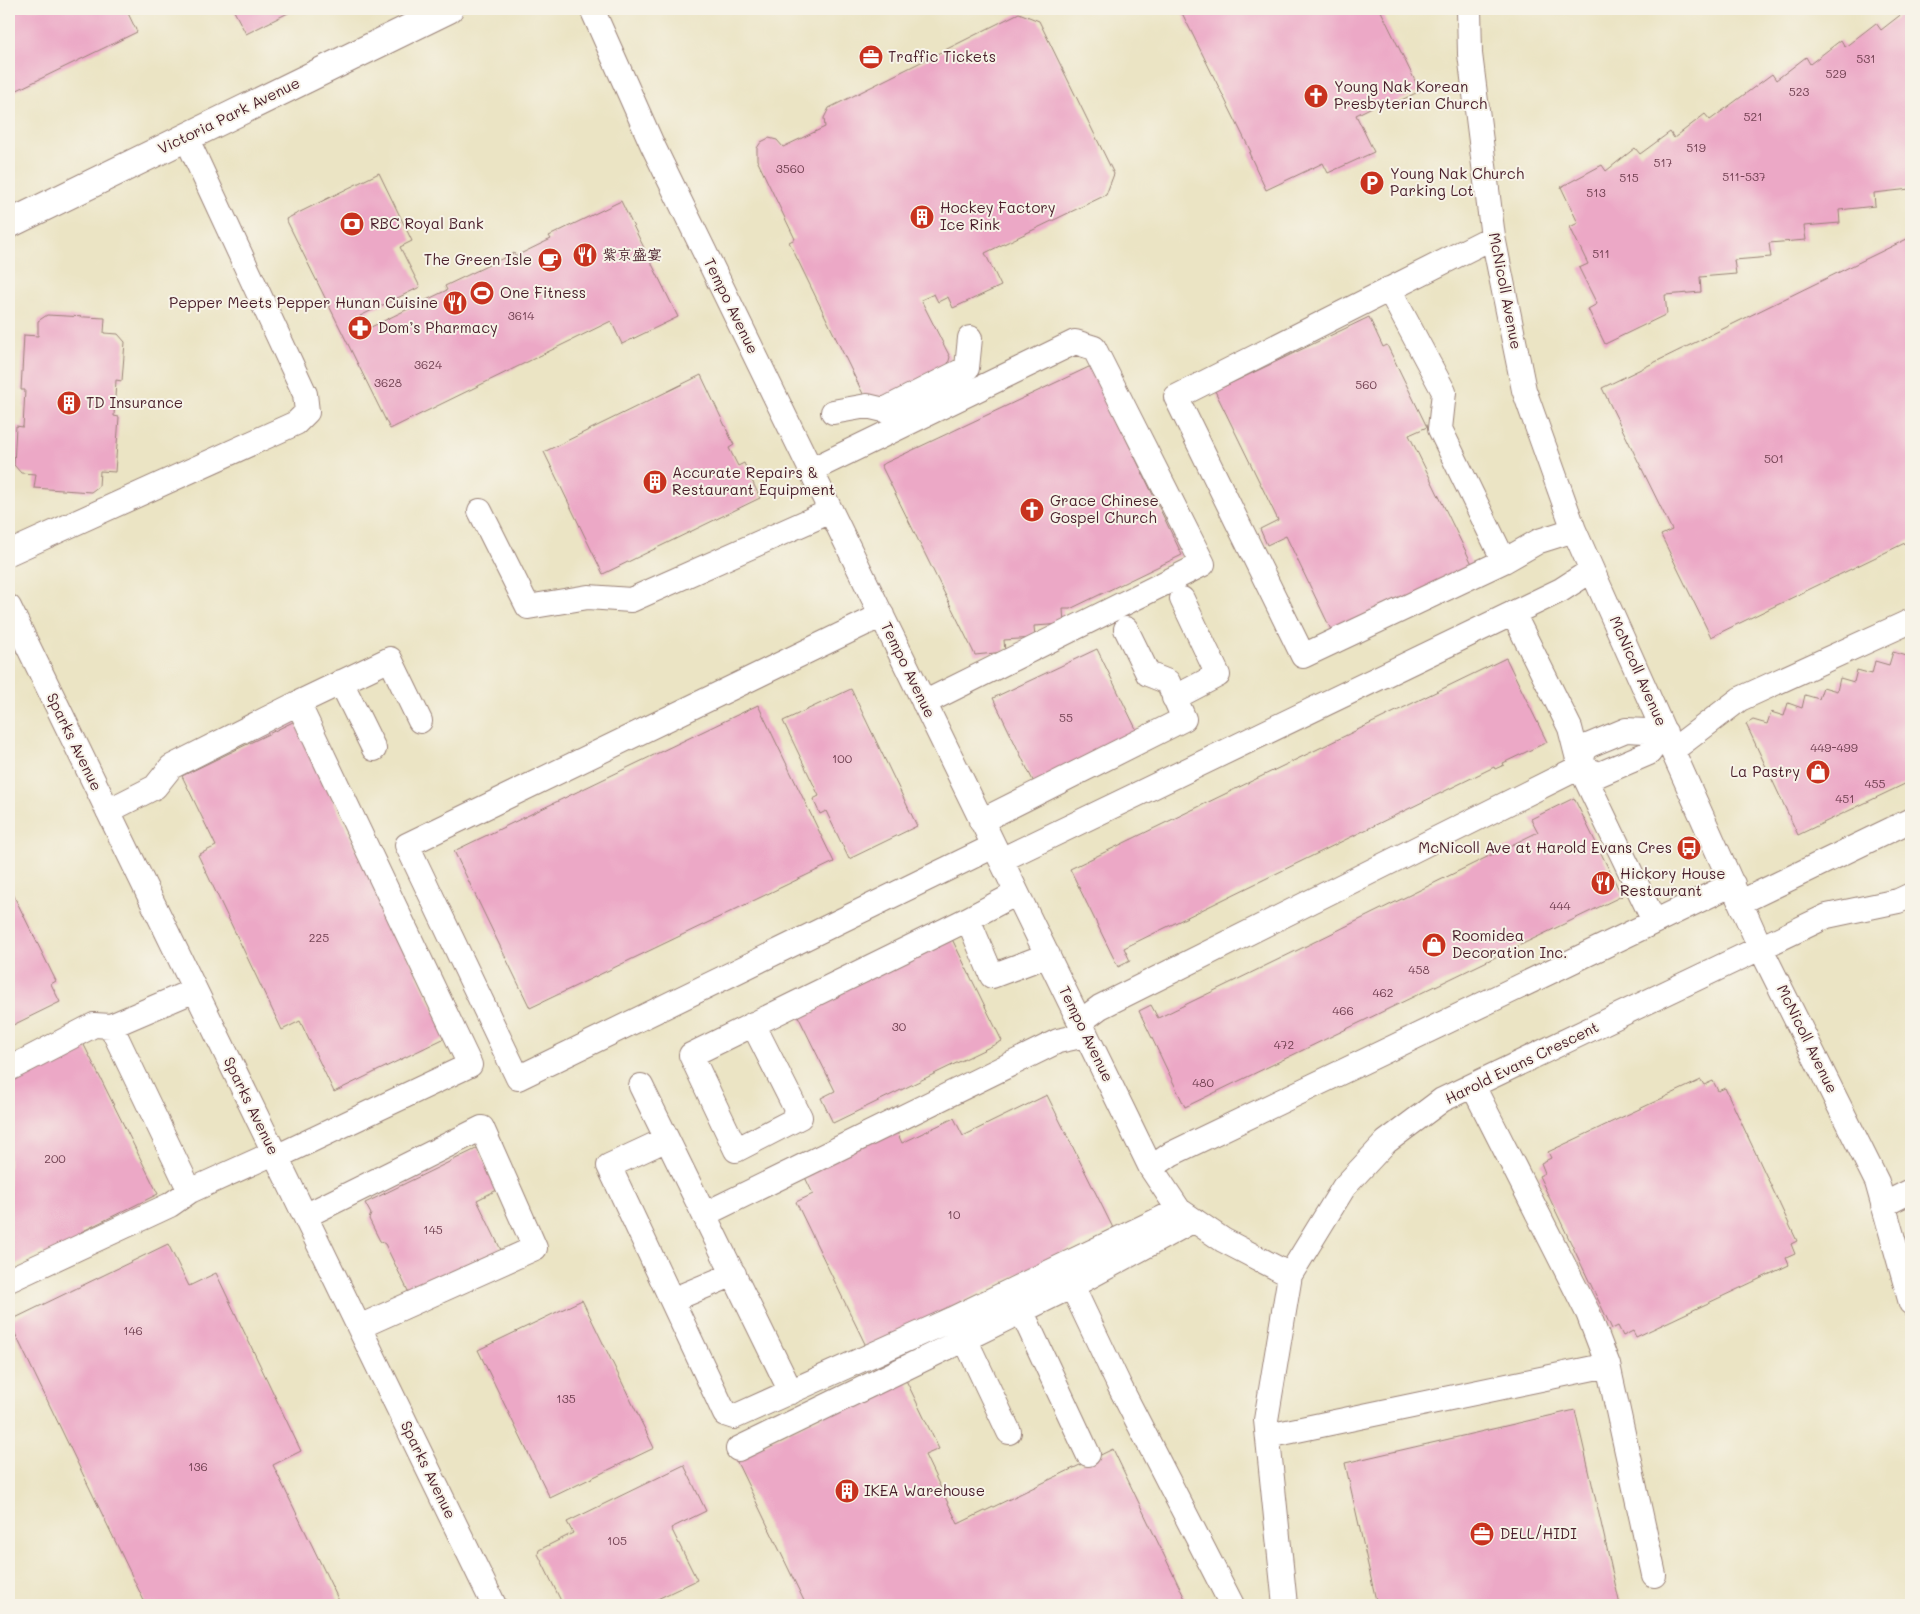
<svg xmlns="http://www.w3.org/2000/svg" width="1920" height="1614" font-family="Mali,'LXGW WenKai TC',sans-serif">
<style>
.building{fill:#eca8c6}
.lines{fill:none;stroke-linecap:round;stroke-linejoin:round}
.minor-casing{stroke:#9a8278;stroke-width:26}
.major-casing{stroke:#9a8278;stroke-width:30}
.minor{stroke:#fff;stroke-width:24}
.major{stroke:#fff;stroke-width:28}
.labels{text-anchor:middle;stroke-width:4;stroke-linejoin:round;paint-order:stroke}
.number-label{font-size:12px;fill:#724152}
.poi-label{font-size:15px;fill:#4a1f2b;stroke:#f7f3e8;text-anchor:start}
.street-label{font-size:15px;fill:#4a1f2b;stroke:#f7f3e8}
</style>
<rect width="100%" height="100%" fill="#f7f3e8"/>
<filter id="ink" filterUnits="userSpaceOnUse"><feTurbulence type="fractalNoise" baseFrequency=".02" numOctaves="2"/><feDisplacementMap in="SourceGraphic" scale="10" xChannelSelector="R" yChannelSelector="G"/><feConvolveMatrix kernelMatrix="1 2 1 2 8 2 1 2 1" color-interpolation-filters="sRGB"/></filter>
<filter id="wash" filterUnits="userSpaceOnUse"><feTurbulence type="fractalNoise" baseFrequency=".0096" numOctaves="4" result="noise"/><feDisplacementMap in="SourceGraphic" scale="20" xChannelSelector="R" yChannelSelector="G"/><feGaussianBlur stdDeviation="1.12" result="paint"/><feColorMatrix in="noise" values="0 0 0 0 0 0 0 0 0 0 0 0 0 0 0 0 0 1.4 0 .05"/><feComposite in="paint" operator="in"/></filter>
<g filter="url(#wash)">
<rect width="100%" height="100%" fill="#ebe4c4"/>
<g id="blocks">
<!-- building -->
<path class="building" d="M 9,9 L 126,9 L 137,32 L 9,94 Z
M 233,9 L 296,9 L 246,34 Z
M 1180,9 L 1380,9 L 1420,91 L 1387,107 L 1384,101 L 1356,115 L 1374,152 L 1328,173 L 1323,163 L 1266,190 L 1249,153 L 1251,152 Z
M 1908,9 L 1911,9 L 1910,189 L 1874,193 L 1875,206 L 1839,210 L 1840,223 L 1804,226 L 1806,240 L 1769,243 L 1771,257 L 1734,260 L 1736,274 L 1700,277 L 1701,292 L 1665,295 L 1667,314 L 1605,344 L 1588,309 L 1597,304 L 1579,268 L 1588,264 L 1570,227 L 1578,223 L 1561,187 L 1602,165 L 1606,171 L 1635,148 L 1640,154 L 1670,132 L 1674,138 L 1705,114 L 1710,120 L 1772,74 L 1776,80 L 1806,57 L 1810,64 L 1841,40 L 1845,47 L 1876,23 L 1881,30 Z
M 1019,13 L 1039,21 L 1114,174 L 1106,195 L 985,253 L 1001,286 L 953,308 L 948,297 L 938,302 L 934,294 L 921,300 L 950,357 L 945,375 L 890,402 L 865,398 L 789,242 L 795,239 L 757,160 L 757,148 L 761,142 L 769,138 L 777,140 L 783,147 L 825,127 L 824,118 L 829,108 Z
M 379,173 L 412,241 L 400,247 L 420,287 L 360,316 L 367,329 L 447,290 L 445,286 L 514,253 L 516,256 L 551,239 L 549,236 L 621,201 L 678,317 L 622,344 L 611,321 L 390,429 L 286,219 Z
M 1911,237 L 1911,540 L 1711,637 L 1661,535 L 1672,530 L 1602,388 Z
M 47,315 L 105,318 L 104,333 L 118,334 L 125,342 L 122,381 L 116,380 L 114,416 L 119,417 L 115,472 L 100,471 L 99,486 L 91,492 L 34,488 L 36,474 L 21,473 L 14,465 L 16,426 L 23,427 L 25,390 L 21,390 L 24,335 L 38,336 L 38,321 Z
M 1369,317 L 1383,347 L 1387,345 L 1427,427 L 1409,435 L 1474,568 L 1334,636 L 1286,536 L 1267,545 L 1260,529 L 1278,520 L 1215,391 Z
M 1091,366 L 1182,555 L 1070,609 L 1063,609 L 1064,624 L 1034,626 L 1035,638 L 1004,640 L 1005,652 L 975,655 L 881,465 Z
M 701,375 L 734,445 L 729,448 L 738,466 L 744,463 L 760,498 L 603,574 L 544,452 Z
M 1911,642 L 1911,781 L 1798,835 L 1746,724 L 1753,720 L 1767,724 L 1771,712 L 1784,716 L 1788,703 L 1802,708 L 1805,695 L 1819,699 L 1823,687 L 1837,691 L 1840,678 L 1854,682 L 1857,670 L 1872,674 L 1875,661 L 1889,665 L 1893,652 L 1907,656 Z
M 1097,649 L 1140,737 L 1036,787 L 993,698 Z
M 1506,658 L 1547,742 L 1503,763 L 1504,765 L 1495,769 L 1494,767 L 1124,948 L 1130,961 L 1118,967 L 1070,869 Z
M 851,689 L 917,826 L 849,859 L 826,811 L 820,814 L 813,799 L 819,796 L 783,721 Z
M 758,705 L 834,862 L 530,1008 L 454,851 Z
M 295,721 L 447,1037 L 334,1092 L 300,1021 L 282,1030 L 198,855 L 216,846 L 182,776 Z
M 1574,798 L 1622,896 L 1185,1107 L 1139,1011 L 1151,1005 L 1158,1018 L 1302,948 L 1538,832 L 1531,819 Z
M 9,886 L 56,981 L 51,984 L 60,1002 L 9,1027 Z
M 951,937 L 1002,1041 L 833,1123 L 821,1098 L 835,1091 L 796,1012 Z
M 82,1041 L 158,1194 L 81,1232 L 86,1242 L 48,1260 L 43,1251 L 16,1264 L 9,1278 L 9,1078 Z
M 1701,1080 L 1704,1085 L 1713,1081 L 1718,1091 L 1725,1088 L 1797,1241 L 1791,1244 L 1795,1254 L 1786,1258 L 1789,1265 L 1636,1337 L 1633,1331 L 1623,1336 L 1618,1326 L 1612,1329 L 1539,1176 L 1545,1173 L 1541,1163 L 1551,1158 L 1548,1152 Z
M 1047,1095 L 1113,1228 L 867,1348 L 796,1202 L 813,1194 L 803,1173 L 895,1128 L 902,1143 L 954,1118 L 963,1136 Z
M 478,1148 L 499,1189 L 477,1200 L 501,1250 L 410,1295 L 385,1244 L 380,1241 L 369,1219 L 371,1214 L 365,1203 Z
M 168,1244 L 189,1286 L 216,1273 L 301,1451 L 273,1465 L 341,1605 L 146,1605 L 9,1321 Z
M 582,1300 L 654,1448 L 550,1498 L 478,1350 Z
M 904,1376 L 939,1449 L 925,1455 L 958,1524 L 1113,1449 L 1188,1605 L 806,1605 L 735,1458 Z
M 1575,1410 L 1620,1605 L 1377,1605 L 1345,1463 Z
M 684,1465 L 706,1511 L 671,1528 L 697,1580 L 645,1605 L 563,1605 L 538,1554 L 539,1550 L 573,1533 L 567,1522 Z"/>
</g>
</g>
<g filter="url(#ink)">
<use href="#blocks" fill-opacity="0" stroke="#9a8278" stroke-width="1"/>
<g class="lines">
<defs>
<path id="minor" d="M 592,9 L 652,144 L 1151,1168 L 1179,1210 L 1223,1240 L 1290,1275
M 1469,9 L 1470,54 L 1493,237 L 1524,390 L 1574,530 L 1761,949 L 1877,1182 L 1911,1303
M 1493,237 L 1176,397 L 1303,656 L 1504,561 L 1539,541 L 1574,530
M 1389,289 L 1444,392 L 1440,429 L 1504,561
M 833,412 L 867,406 L 884,410 L 967,368 L 970,338
M 811,470 L 1075,342 L 1094,348 L 1203,564 L 924,703
M 480,511 L 528,607 L 588,597 L 631,600 L 831,511
M 9,553 L 296,423 L 307,412 L 305,394 L 186,137
M 9,607 L 494,1605
M 1513,613 L 1570,728 L 1580,767 L 1654,921
M 882,615 L 407,845 L 518,1078 L 994,846
M 341,682 L 374,749
M 1174,698 L 1218,675 L 1182,599
M 298,703 L 390,659 L 420,721
M 1673,750 L 1740,699 L 1911,621
M 1580,767 L 1585,747 L 1626,730 L 1665,732
M 108,811 L 155,787 L 171,767 L 298,703 L 470,1065 L 276,1157
M 981,821 L 1184,719 L 1168,682 L 1148,674 L 1126,629
M 1001,860 L 1561,590 L 1592,570
M 1017,893 L 968,919 L 992,976 L 1048,955
M 1741,902 L 1911,820
M 195,990 L 111,1026 L 190,1191 L 274,1153
M 1080,1022 L 1100,1007 L 1580,767 L 1600,774 L 1649,753 L 1665,732
M 753,1024 L 800,1117 L 736,1150 L 691,1055 L 968,919
M 9,1069 L 94,1025 L 111,1026
M 641,1086 L 791,1392
M 1473,1086 L 1588,1313 L 1608,1365 L 1654,1575
M 667,1139 L 609,1166 L 725,1414 L 734,1417 L 952,1319 L 1179,1210
M 1151,1168 L 1171,1154 L 1733,884
M 1883,1205 L 1911,1191
M 705,1214 L 1058,1041 L 1086,1035
M 305,1216 L 482,1128 L 535,1248 L 359,1327
M 1194,1220 L 1072,1286 L 1119,1385 L 1232,1605
M 9,1280 L 170,1205 L 190,1191
M 672,1300 L 734,1274
M 1021,1310 L 1088,1454
M 1009,1432 L 965,1339 L 1072,1286
M 1268,1436 L 1608,1365
M 738,1449 L 965,1339
M 1285,1605 L 1266,1420 L 1290,1275 L 1344,1187 L 1386,1142 L 1442,1100 L 1827,916 L 1898,901 L 1911,895"/>
<path id="major" d="M 9,224 L 449,9"/>
</defs>
<!-- minor casing -->
<use href="#minor" class="minor-casing"/>
<!-- major casing -->
<use href="#major" class="major-casing"/>
<!-- minor -->
<use href="#minor" class="minor"/>
<!-- major -->
<use href="#major" class="major"/>
</g>
</g>
<!-- icons -->
<defs>
<symbol id="office-disc" viewBox="-11 -11 22 22"><circle r="9.5" fill="#c8321e" stroke="#f7f3e8"/><path d="M-6-3h4V-5.5h4V-3h4V5H-6ZM-1-4.5V-3h2v-1.5ZM-6 0V1H6V0Z" fill="#fff"/></symbol>
<symbol id="church-disc" viewBox="-11 -11 22 22"><circle r="9.5" fill="#c8321e" stroke="#f7f3e8"/><path d="M-1.2-6h2.4v3.5h3.3v2.4h-3.3V6h-2.4V-.1h-3.3v-2.4h3.3Z" fill="#fff"/></symbol>
<symbol id="parking-disc" viewBox="-11 -11 22 22"><circle r="9.5" fill="#c8321e" stroke="#f7f3e8"/><path d="M-3.5-5.5H1a3.5 3.5 0 0 1 0 7H-1V5.5H-3.5ZM-1-3.4V-.6H.8a1.4 1.4 0 0 0 0-2.8Z" fill="#fff"/></symbol>
<symbol id="building-disc" viewBox="-11 -11 22 22"><circle r="9.5" fill="#c8321e" stroke="#f7f3e8"/><path d="M-4-6H4V6H1V3H-1V6H-4ZM-2.5-4.3h1.7v1.8h-1.7ZM.8-4.3h1.7v1.8H.8ZM-2.5-1h1.7V.8h-1.7ZM.8-1h1.7V.8H.8Z" fill="#fff"/></symbol>
<symbol id="bank-disc" viewBox="-11 -11 22 22"><circle r="9.5" fill="#c8321e" stroke="#f7f3e8"/><path d="M-6-4H6V4H-6ZM0-2.3a2.3 2.3 0 1 0 0 4.6a2.3 2.3 0 1 0 0-4.6Z" fill="#fff"/></symbol>
<symbol id="restaurant-disc" viewBox="-11 -11 22 22"><circle r="9.5" fill="#c8321e" stroke="#f7f3e8"/><path d="M-5-6h1v4h1v-4h1v4h1v-4h1v5L-1.5 .5V6h-2V.5L-5-1ZM5-6V6H3V1.5H1.5Q1.5-4 5-6Z" fill="#fff"/></symbol>
<symbol id="cafe-disc" viewBox="-11 -11 22 22"><circle r="9.5" fill="#c8321e" stroke="#f7f3e8"/><path d="M-5.5-4.5H6V0H3Q3 3.5 0 3.5H-2.5Q-5.5 3.5-5.5 0ZM3-3.2v2h1.7v-2ZM-6 4.5H4V6H-6Z" fill="#fff"/></symbol>
<symbol id="stadium-disc" viewBox="-11 -11 22 22"><circle r="9.5" fill="#c8321e" stroke="#f7f3e8"/><path d="M0-5a6.5 5 0 1 0 0 10a6.5 5 0 1 0 0-10ZM-3.5-1.8h7v3.6h-7Z" fill="#fff"/></symbol>
<symbol id="pharmacy-disc" viewBox="-11 -11 22 22"><circle r="9.5" fill="#c8321e" stroke="#f7f3e8"/><path d="M-2-6h4v4h4v4h-4v4h-4v-4h-4v-4h4Z" fill="#fff"/></symbol>
<symbol id="shop-disc" viewBox="-11 -11 22 22"><circle r="9.5" fill="#c8321e" stroke="#f7f3e8"/><path d="M-5-2.5h2.3a2.7 3.5 0 0 1 5.4 0H5L5.5 6h-11ZM-1.5-2.5h3a1.5 2.3 0 0 0-3 0Z" fill="#fff"/></symbol>
<symbol id="bus-disc" viewBox="-11 -11 22 22"><circle r="9.5" fill="#c8321e" stroke="#f7f3e8"/><path d="M-5-6H5V4H4V6H2V4H-2V6H-4V4H-5ZM-3.5-4V0h7V-4ZM-3.5 1.2v1.5H-2V1.2ZM2 1.2v1.5H3.5V1.2Z" fill="#fff"/></symbol>
</defs>
<g fill-rule="evenodd">
<use href="#office-disc" x="857" y="43" width="28" height="28"/>
<use href="#church-disc" x="1302" y="82" width="28" height="28"/>
<use href="#parking-disc" x="1358" y="169" width="28" height="28"/>
<use href="#building-disc" x="908" y="203" width="28" height="28"/>
<use href="#bank-disc" x="338" y="210" width="28" height="28"/>
<use href="#restaurant-disc" x="571" y="241" width="28" height="28"/>
<use href="#cafe-disc" x="536" y="246" width="28" height="28"/>
<use href="#stadium-disc" x="468" y="279" width="28" height="28"/>
<use href="#restaurant-disc" x="441" y="289" width="28" height="28"/>
<use href="#pharmacy-disc" x="346" y="314" width="28" height="28"/>
<use href="#building-disc" x="55" y="389" width="28" height="28"/>
<use href="#building-disc" x="641" y="468" width="28" height="28"/>
<use href="#church-disc" x="1018" y="496" width="28" height="28"/>
<use href="#shop-disc" x="1804" y="758" width="28" height="28"/>
<use href="#bus-disc" x="1675" y="834" width="28" height="28"/>
<use href="#restaurant-disc" x="1589" y="869" width="28" height="28"/>
<use href="#shop-disc" x="1420" y="931" width="28" height="28"/>
<use href="#building-disc" x="833" y="1477" width="28" height="28"/>
<use href="#office-disc" x="1468" y="1520" width="28" height="28"/>
</g>
<g class="labels">
<!-- number labels -->
<g class="number-label">
<text x="1866" y="63">531</text>
<text x="1836" y="78">529</text>
<text x="1799" y="96">523</text>
<text x="1753" y="121">521</text>
<text x="1696" y="152">519</text>
<text x="1663" y="167">517</text>
<text x="790" y="173">3560</text>
<text x="1744" y="181">511-537</text>
<text x="1629" y="182">515</text>
<text x="1596" y="197">513</text>
<text x="1601" y="258">511</text>
<text x="521" y="320">3614</text>
<text x="428" y="369">3624</text>
<text x="388" y="387">3628</text>
<text x="1366" y="389">560</text>
<text x="1774" y="463">501</text>
<text x="1066" y="722">55</text>
<text x="1834" y="752">449-499</text>
<text x="842" y="763">100</text>
<text x="1875" y="788">455</text>
<text x="1845" y="803">451</text>
<text x="1560" y="910">444</text>
<text x="319" y="942">225</text>
<text x="1419" y="974">458</text>
<text x="1383" y="997">462</text>
<text x="1343" y="1015">466</text>
<text x="899" y="1031">30</text>
<text x="1284" y="1049">472</text>
<text x="1203" y="1087">480</text>
<text x="55" y="1163">200</text>
<text x="954" y="1219">10</text>
<text x="433" y="1234">145</text>
<text x="133" y="1335">146</text>
<text x="566" y="1403">135</text>
<text x="198" y="1471">136</text>
<text x="617" y="1545">105</text>
</g>
<!-- poi labels -->
<g class="poi-label">
<text x="888" y="62">Traffic Tickets</text>
<text x="1334" y="92">Young Nak Korean<tspan x="1334" dy="17">Presbyterian Church</tspan></text>
<text x="1390" y="179">Young Nak Church<tspan x="1390" dy="17">Parking Lot</tspan></text>
<text x="940" y="213">Hockey Factory<tspan x="940" dy="17">Ice Rink</tspan></text>
<text x="370" y="229">RBC Royal Bank</text>
<text x="602" y="260">紫京盛宴</text>
<text x="532" y="265" text-anchor="end">The Green Isle</text>
<text x="500" y="298">One Fitness</text>
<text x="438" y="308" text-anchor="end">Pepper Meets Pepper Hunan Cuisine</text>
<text x="378" y="333">Dom’s Pharmacy</text>
<text x="86" y="408">TD Insurance</text>
<text x="672" y="478">Accurate Repairs &amp;<tspan x="672" dy="17">Restaurant Equipment</tspan></text>
<text x="1050" y="506">Grace Chinese<tspan x="1050" dy="17">Gospel Church</tspan></text>
<text x="1800" y="777" text-anchor="end">La Pastry</text>
<text x="1672" y="853" text-anchor="end">McNicoll Ave at Harold Evans Cres</text>
<text x="1620" y="879">Hickory House<tspan x="1620" dy="17">Restaurant</tspan></text>
<text x="1452" y="941">Roomidea<tspan x="1452" dy="17">Decoration Inc.</tspan></text>
<text x="864" y="1496">IKEA Warehouse</text>
<text x="1500" y="1539">DELL/HIDI</text>
</g>
<!-- street labels -->
<g class="street-label">
<text transform="translate(229 116) rotate(-26)" y="5">Victoria Park Avenue</text>
<text transform="translate(1505 291) rotate(79)" y="5">McNicoll Avenue</text>
<text transform="translate(731 306) rotate(64)" y="5">Tempo Avenue</text>
<text transform="translate(908 670) rotate(64)" y="5">Tempo Avenue</text>
<text transform="translate(1638 671) rotate(66)" y="5">McNicoll Avenue</text>
<text transform="translate(74 742) rotate(64)" y="5">Sparks Avenue</text>
<text transform="translate(1086 1034) rotate(64)" y="5">Tempo Avenue</text>
<text transform="translate(1807 1039) rotate(64)" y="5">McNicoll Avenue</text>
<text transform="translate(1522 1063) rotate(-26)" y="5">Harold Evans Crescent</text>
<text transform="translate(251 1106) rotate(64)" y="5">Sparks Avenue</text>
<text transform="translate(428 1470) rotate(64)" y="5">Sparks Avenue</text>
</g>
</g>
<!-- margin -->
<rect width="1920" height="1614" fill="none" stroke="#f7f3e8" stroke-width="30"/>
</svg>
